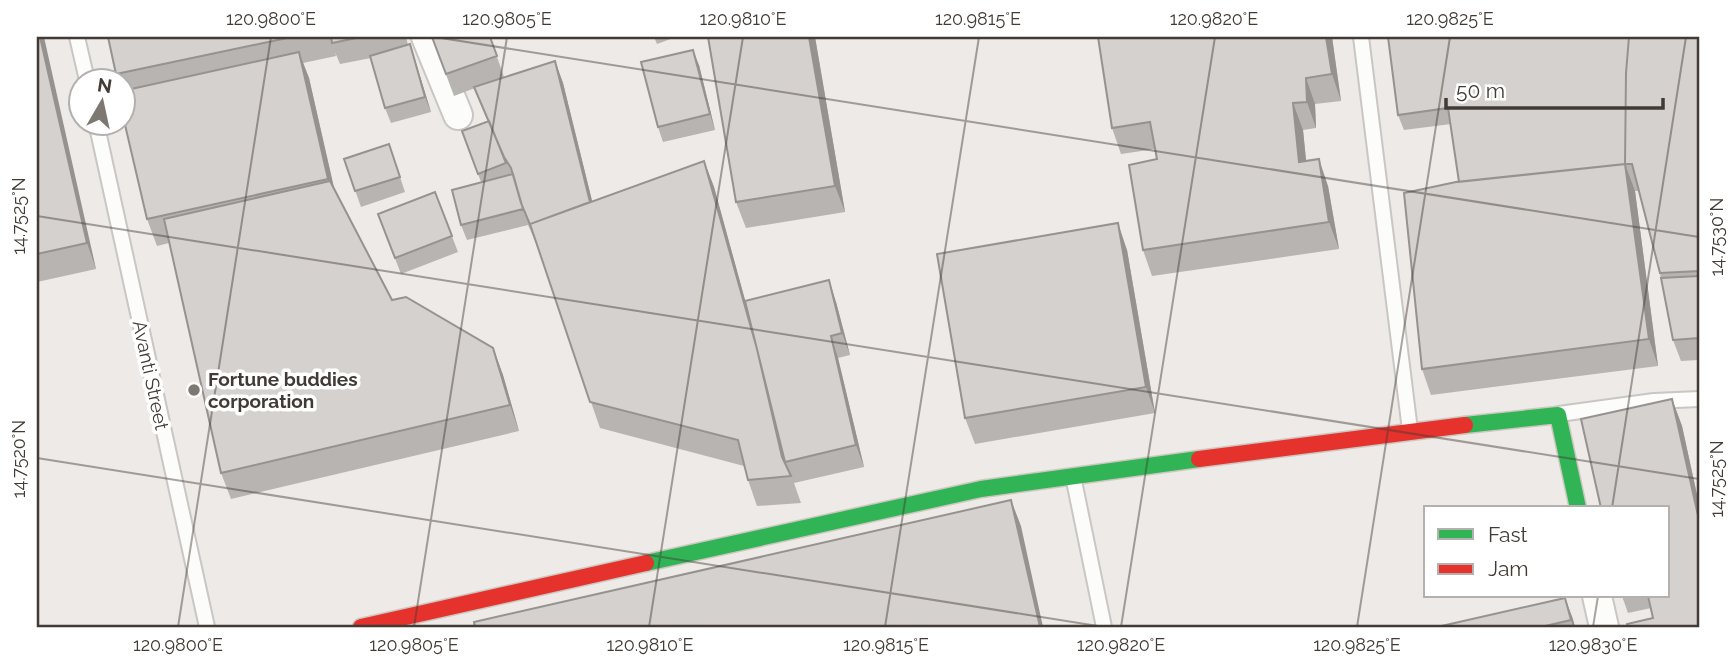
<svg xmlns="http://www.w3.org/2000/svg" width="1736" height="664" font-family="Raleway,sans-serif">
<style>
.lines{fill:none;stroke-linecap:round;stroke-linejoin:round}
.lane-casing{stroke:#c9c6c3;stroke-width:18}
.street-casing{stroke:#c9c6c3;stroke-width:32}
.fast-casing{stroke:#cdc7c0;stroke-width:19}
.jam-casing{stroke:#cdc7c0;stroke-width:19}
.lane{stroke:#fcfcfb;stroke-width:14}
.street{stroke:#fcfcfb;stroke-width:28}
.fast{stroke:#30b455;stroke-width:16}
.jam{stroke:#e5322d;stroke-width:16}
.wall{fill:#b7b4b1}
.shaded-wall{fill:#959290}
.building{fill:#d5d1ce;stroke:#959290;stroke-width:2}
.ticks{fill:none;stroke:#423a34;stroke-width:2;stroke-opacity:0.45}
.poi-dot{fill:#7e7873;stroke:#fff;stroke-width:2.5}
.labels{text-anchor:middle;stroke-width:7;stroke-linejoin:round;paint-order:stroke}
.street-label{font-size:19px;fill:#423a34;stroke:#fff}
.poi-label{font-size:19px;font-weight:bold;fill:#423a34;stroke:#fff;text-anchor:start}
.neatline{fill:none;stroke:#423a34;stroke-width:2.5}
.ticks-label{font-size:18px;text-anchor:middle;fill:#423a34}
</style>
<rect width="100%" height="100%" fill="#edeae7"/>
<g class="lines">
<defs>
<path id="lane" d="M 77,37 L 87,80
M 1361,37 L 1410,430
M 96,122 L 207,627
M 1559,414 L 1654,401 L 1699,399
M 1073,476 L 1104,627"/>
<path id="street" d="M 426,37 L 458,115
M 1597,596 L 1604,627"/>
<path id="fast" d="M 1465,425 L 1558,415 L 1578,508
M 646,563 L 981,489 L 1199,459"/>
<path id="jam" d="M 1199,459 L 1465,425
M 361,627 L 646,563"/>
</defs>
<!-- lane casing -->
<use href="#lane" class="lane-casing"/>
<!-- street casing -->
<use href="#street" class="street-casing"/>
<!-- fast casing -->
<use href="#fast" class="fast-casing"/>
<!-- jam casing -->
<use href="#jam" class="jam-casing"/>
<!-- lane -->
<use href="#lane" class="lane"/>
<!-- street -->
<use href="#street" class="street"/>
<!-- fast -->
<use href="#fast" class="fast"/>
<!-- jam -->
<use href="#jam" class="jam"/>
</g>
<!-- wall -->
<path class="wall" d="M 37,37 L 96,269 L 37,282 Z
M 108,37 L 406,37 L 408,45 L 415,60 L 431,112 L 391,123 L 385,108 L 371,58 L 340,64 L 335,52 L 336,56 L 303,63 L 309,78 L 334,189 L 392,300 L 493,348 L 503,375 L 519,431 L 231,499 L 221,473 L 169,243 L 157,246 L 147,219 L 122,112 L 122,80 L 119,80 L 116,74 Z
M 432,37 L 490,37 L 504,77 L 555,61 L 563,83 L 592,201 L 704,161 L 714,187 L 745,301 L 836,302 L 850,355 L 838,358 L 864,467 L 794,483 L 801,503 L 757,506 L 748,480 L 744,466 L 600,428 L 536,243 L 528,225 L 467,240 L 461,225 L 481,182 L 462,131 L 488,122 L 475,88 L 454,96 Z
M 654,37 L 676,37 L 657,44 Z
M 708,37 L 815,37 L 845,212 L 746,228 L 736,202 Z
M 1098,37 L 1332,37 L 1341,101 L 1315,104 L 1316,128 L 1303,130 L 1306,161 L 1328,186 L 1339,249 L 1152,276 L 1143,250 L 1157,159 L 1155,149 L 1121,154 L 1112,128 Z
M 1699,37 L 1699,360 L 1681,361 L 1673,340 L 1661,278 L 1639,191 L 1635,191 L 1658,366 L 1431,395 L 1422,369 L 1459,182 L 1451,124 L 1404,130 L 1398,115 Z
M 699,65 L 715,130 L 663,142 L 658,127 Z
M 389,144 L 405,192 L 361,207 L 344,159 Z
M 435,192 L 458,252 L 401,274 L 378,214 Z
M 1127,250 L 1155,413 L 975,444 L 965,418 Z
M 1672,399 L 1682,426 L 1699,504 L 1699,627 L 1627,627 L 1627,624 L 1653,618 L 1651,608 L 1628,613 L 1622,596 L 1668,596 L 1668,508 L 1601,508 L 1581,419 Z
M 1565,598 L 1575,627 L 1437,627 Z"/>
<!-- shaded-wall -->
<path class="shaded-wall" d="M 40,37 L 44,37 L 96,269 L 87,243 Z
M 809,37 L 815,37 L 845,212 L 835,186 Z
M 1326,37 L 1332,37 L 1341,101 L 1332,74 Z
M 410,44 L 415,60 L 431,112 L 425,97 Z
M 693,50 L 699,65 L 715,130 L 710,114 Z
M 299,52 L 309,78 L 338,205 L 328,179 Z
M 555,61 L 563,83 L 599,229 L 591,207 Z
M 1306,78 L 1315,104 L 1316,128 L 1307,102 Z
M 1293,103 L 1303,130 L 1309,189 L 1299,162 Z
M 1319,159 L 1328,186 L 1339,249 L 1329,222 Z
M 704,161 L 714,187 L 766,376 L 782,457 Z
M 1625,164 L 1635,191 L 1658,366 L 1649,339 Z
M 1118,223 L 1127,250 L 1155,413 L 1146,387 Z
M 829,280 L 836,302 L 850,355 L 842,333 Z
M 831,336 L 838,358 L 864,467 L 856,445 Z
M 493,348 L 503,375 L 519,431 L 510,405 Z
M 1672,399 L 1682,426 L 1699,504 L 1699,520 Z
M 1011,500 L 1021,526 L 1043,627 L 1040,627 Z
M 1565,598 L 1573,619 L 1575,627 L 1573,627 L 1571,620 Z"/>
<!-- building -->
<path class="building" d="M 37,37 L 40,37 L 87,243 L 37,254 Z
M 108,37 L 292,37 L 116,74 Z
M 331,37 L 361,37 L 332,43 Z
M 432,37 L 490,37 L 497,56 L 446,74 Z
M 708,37 L 809,37 L 835,186 L 736,202 Z
M 1098,37 L 1326,37 L 1332,74 L 1306,78 L 1307,102 L 1293,103 L 1299,162 L 1319,159 L 1329,222 L 1143,250 L 1129,165 L 1157,159 L 1150,122 L 1112,128 Z
M 1388,37 L 1629,37 L 1626,73 L 1625,164 L 1459,182 L 1448,108 L 1398,115 Z
M 1629,37 L 1699,37 L 1699,271 L 1660,273 L 1632,164 L 1625,164 L 1649,339 L 1422,369 L 1404,193 L 1456,182 L 1625,164 L 1626,73 Z
M 410,44 L 425,97 L 385,108 L 370,56 Z
M 693,50 L 710,114 L 658,127 L 641,62 Z
M 299,52 L 328,179 L 147,219 L 122,112 L 122,91 Z
M 555,61 L 590,202 L 530,224 L 531,227 L 521,203 L 511,168 L 504,157 L 474,87 Z
M 489,121 L 506,163 L 478,174 L 462,131 Z
M 389,144 L 400,177 L 355,191 L 344,159 Z
M 704,161 L 757,349 L 782,457 L 791,476 L 748,480 L 738,440 L 590,402 L 530,224 Z
M 513,174 L 523,209 L 461,225 L 452,190 Z
M 330,181 L 392,300 L 406,297 L 493,348 L 510,405 L 221,473 L 164,219 Z
M 435,192 L 452,236 L 395,258 L 378,214 Z
M 1118,223 L 1146,387 L 965,418 L 937,254 Z
M 1699,276 L 1699,338 L 1673,340 L 1661,278 Z
M 829,280 L 842,333 L 831,336 L 856,445 L 785,462 L 745,301 Z
M 1672,399 L 1699,520 L 1699,627 L 1627,627 L 1627,624 L 1653,618 L 1648,596 L 1668,596 L 1668,508 L 1601,508 L 1581,419 Z
M 1011,500 L 1040,627 L 475,627 L 474,622 Z
M 1565,598 L 1571,620 L 1541,627 L 1437,627 Z"/>
<!-- ticks -->
<path class="ticks" d="M 435,37 L 1699,237M 37,216 L 1699,479M 37,458 L 1104,627M 1612,508 L 1686,37M 178,627 L 271,37M 414,627 L 507,37M 649,627 L 743,37M 885,627 L 979,37M 1121,627 L 1215,37M 1357,627 L 1450,37M 1593,627 L 1598,596"/>
<!-- markers -->
<circle class="poi-dot" cx="194" cy="390" r="7"/>
<g class="labels">
<!-- street labels -->
<g class="street-label">
<text transform="translate(151 375) rotate(78)" y="7">Avanti Street</text>
</g>
<!-- poi labels -->
<g class="poi-label">
<text x="208" y="386">Fortune buddies<tspan x="208" dy="22">corporation</tspan></text>
</g>
</g>
<!-- border -->
<rect width="1736" height="664" fill="none" stroke="#ffffff" stroke-width="77"/>
<!-- legend -->
<rect x="1424" y="506" width="245" height="91" fill="#ffffff" stroke="#b3b0ae" stroke-width="2"/>
<rect x="1438" y="529" width="35" height="10" fill="#30b455" stroke="#b3b0ae" stroke-width="2"/>
<text x="1488" y="542" font-size="21" fill="#423a34">Fast</text>
<rect x="1438" y="564" width="35" height="10" fill="#e5322d" stroke="#b3b0ae" stroke-width="2"/>
<text x="1488" y="576" font-size="21" fill="#423a34">Jam</text>
<!-- north arrow -->
<g transform="translate(102 102) rotate(9)"><circle r="33" fill="#ffffff" stroke="#b3b0ae" stroke-width="2"/>
<path d="M0-5L12 26L0 18L-12 26Z" fill="#7e7873"/>
<text y="-10" font-size="19" font-weight="bold" text-anchor="middle" fill="#423a34">N</text>
</g>
<!-- scale -->
<path d="M1446 98v10h217v-10" fill="none" stroke="#423a34" stroke-width="3.5"/>
<text x="1456" y="98" font-size="21" fill="#423a34" stroke="#ffffff" stroke-width="5" paint-order="stroke">50 m</text>
<rect x="38" y="38" width="1660" height="588" class="neatline"/>
<g class="ticks-label">
<text x="271" y="25">120.9800°E</text>
<text x="507" y="25">120.9805°E</text>
<text x="743" y="25">120.9810°E</text>
<text x="978" y="25">120.9815°E</text>
<text x="1214" y="25">120.9820°E</text>
<text x="1450" y="25">120.9825°E</text>
<text transform="translate(19 216) rotate(-90)" y="6">14.7525°N</text>
<text transform="translate(1717 237) rotate(-90)" y="6">14.7530°N</text>
<text transform="translate(19 459) rotate(-90)" y="6">14.7520°N</text>
<text transform="translate(1717 479) rotate(-90)" y="6">14.7525°N</text>
<text x="178" y="651">120.9800°E</text>
<text x="414" y="651">120.9805°E</text>
<text x="650" y="651">120.9810°E</text>
<text x="886" y="651">120.9815°E</text>
<text x="1121" y="651">120.9820°E</text>
<text x="1357" y="651">120.9825°E</text>
<text x="1593" y="651">120.9830°E</text>
</g>
</svg>
